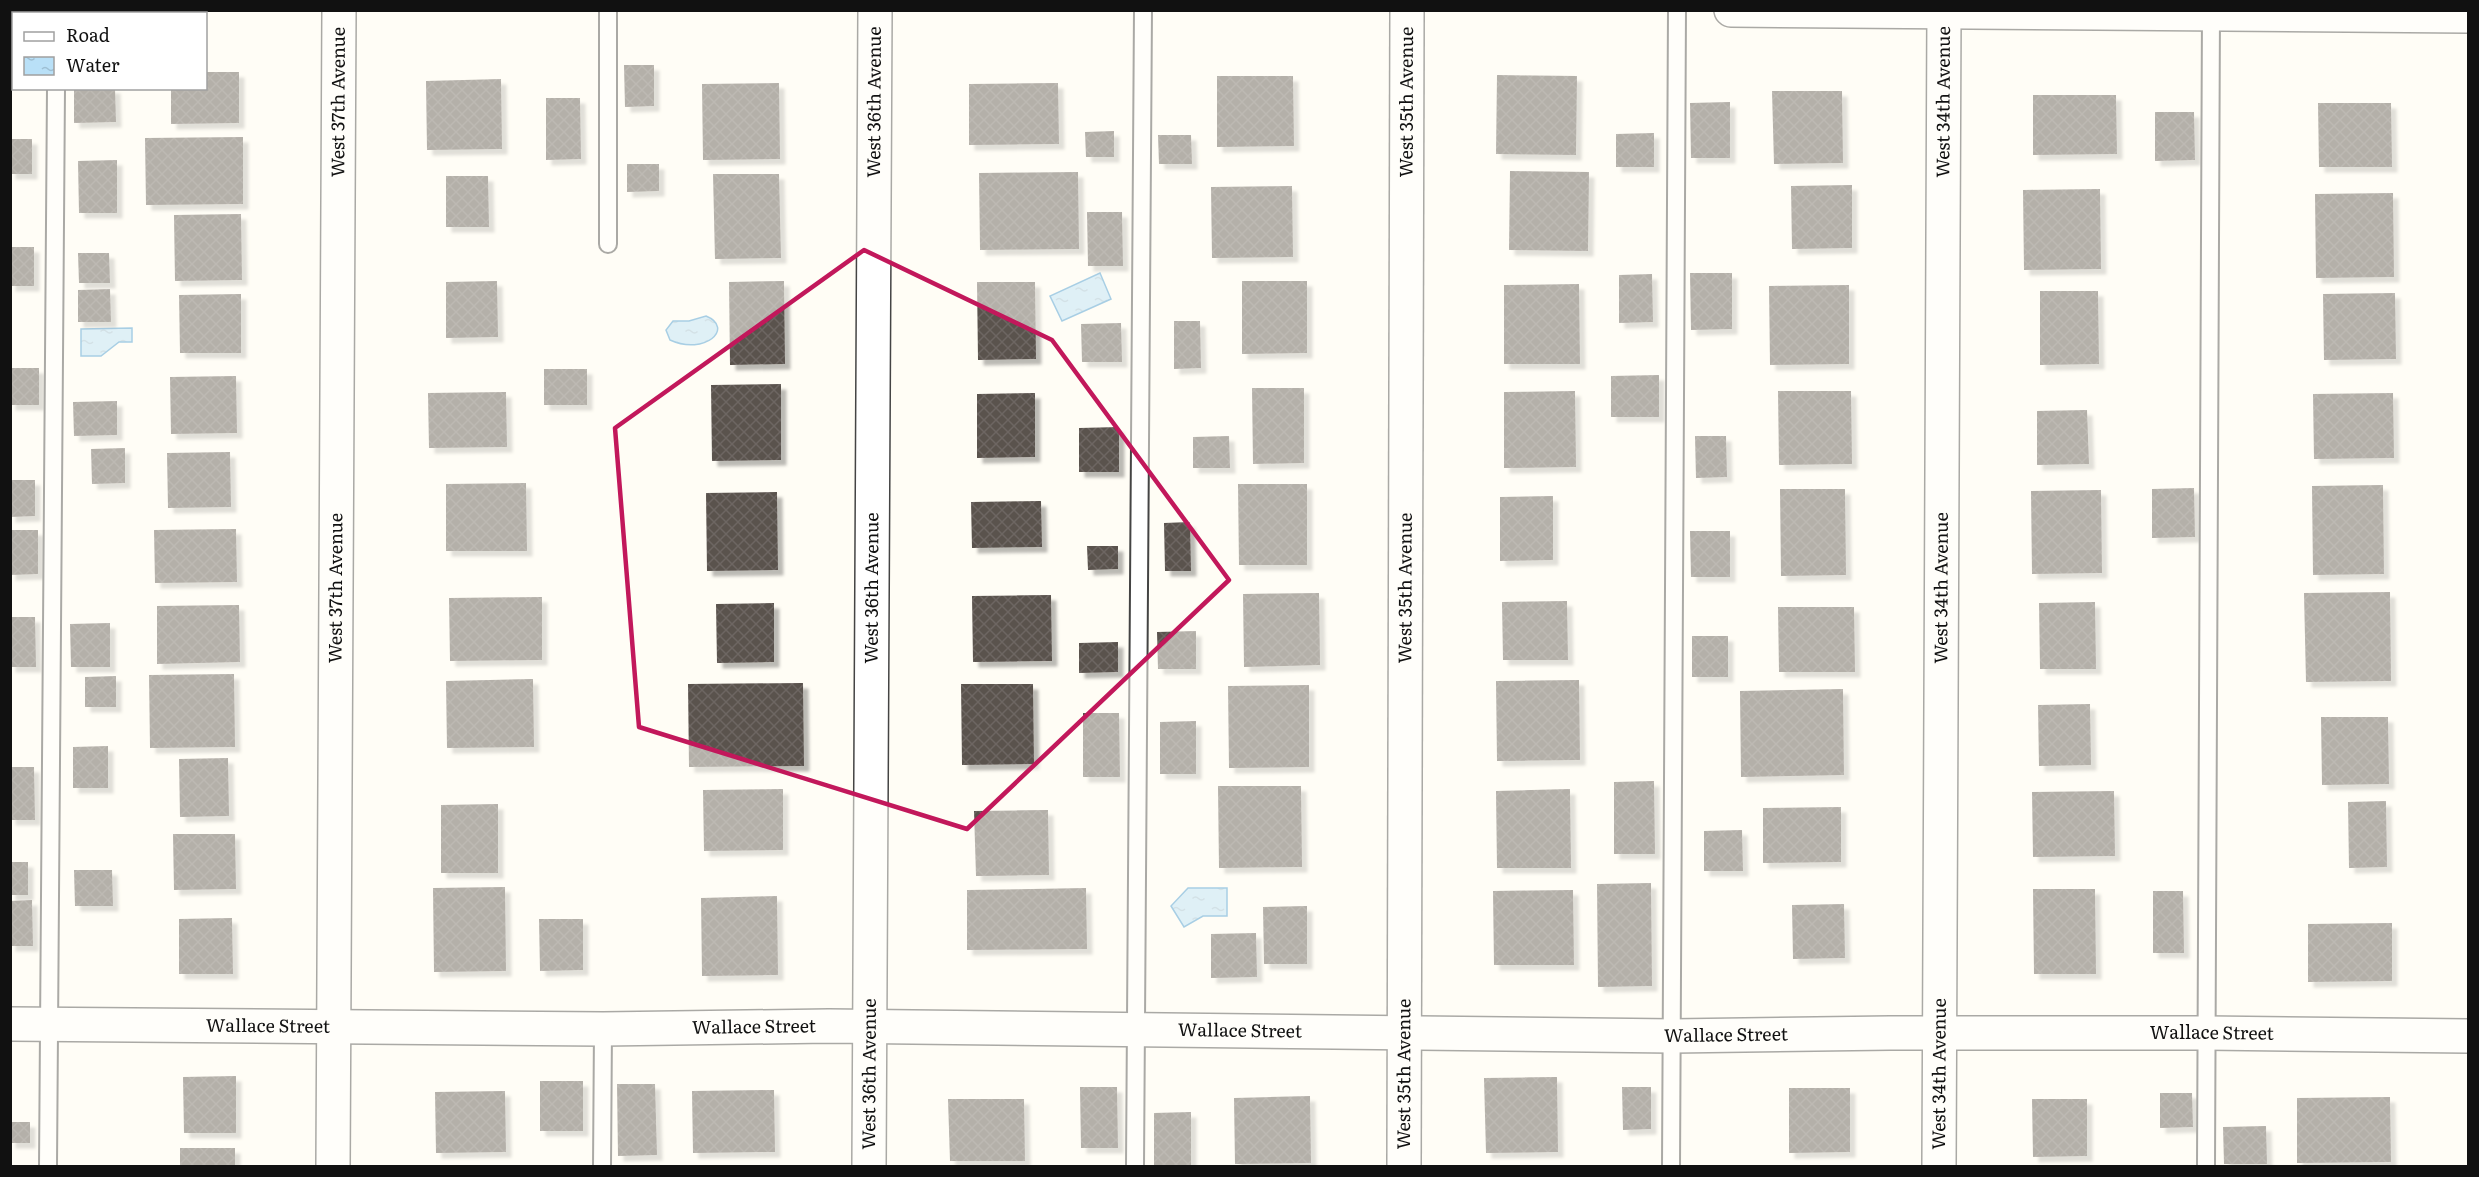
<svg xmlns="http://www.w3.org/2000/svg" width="2479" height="1177" font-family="Literata,serif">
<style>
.water{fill:url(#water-ripples);stroke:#3f96cf;stroke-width:1.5}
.building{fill:url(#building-cross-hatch);filter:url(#shadow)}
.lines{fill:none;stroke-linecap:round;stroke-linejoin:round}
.lane-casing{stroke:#444;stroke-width:20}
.street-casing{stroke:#444;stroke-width:36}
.lane{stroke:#fff;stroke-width:16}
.street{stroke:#fff;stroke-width:33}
.marked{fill:none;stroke:#c2185b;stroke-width:4.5;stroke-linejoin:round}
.labels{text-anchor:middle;stroke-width:6;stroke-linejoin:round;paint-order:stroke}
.street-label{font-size:18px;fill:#111;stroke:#fff}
</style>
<defs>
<pattern id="water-ripples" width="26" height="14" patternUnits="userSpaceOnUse" patternTransform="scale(1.5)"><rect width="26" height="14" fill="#b9e0f7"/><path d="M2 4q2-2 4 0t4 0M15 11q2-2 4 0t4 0" fill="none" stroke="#9ebfd3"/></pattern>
<pattern id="building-cross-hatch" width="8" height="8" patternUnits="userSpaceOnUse" patternTransform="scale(1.5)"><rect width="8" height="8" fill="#5a524d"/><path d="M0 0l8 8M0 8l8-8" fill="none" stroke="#6d6662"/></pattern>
<filter id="shadow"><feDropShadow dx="5.5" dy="5.5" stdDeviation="1.5" flood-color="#0004"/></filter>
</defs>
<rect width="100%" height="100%" fill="#fffdf5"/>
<!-- water -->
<path class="water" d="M 1100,273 L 1111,299 L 1062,321 L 1050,296 Z
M 706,316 C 735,328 705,356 670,340 L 666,330 L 673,321 L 689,321 Z
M 132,328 L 132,342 L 119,342 L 101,356 L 81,356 L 81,329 Z
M 1188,888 L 1227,888 L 1227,916 L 1203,916 L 1184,927 L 1171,906 Z"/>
<!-- building -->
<path class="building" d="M 624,65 L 654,65 L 654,106 L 625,107 Z
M 206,72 L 239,72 L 239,123 L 171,124 L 171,88 L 206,88 Z
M 1497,75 L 1577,76 L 1576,155 L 1496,154 Z
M 1217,76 L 1293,76 L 1294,146 L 1217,147 Z
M 501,79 L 502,149 L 427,150 L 426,81 Z
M 779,83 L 780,159 L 703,160 L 702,84 Z
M 1058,83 L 1059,144 L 969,145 L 969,84 Z
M 74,88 L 115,88 L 116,122 L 74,123 Z
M 1772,91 L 1842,91 L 1843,163 L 1774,164 Z
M 2033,95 L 2116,95 L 2117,154 L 2033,155 Z
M 546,98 L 580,98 L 581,159 L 546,160 Z
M 1730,102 L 1730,158 L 1691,158 L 1690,103 Z
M 2318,103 L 2391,103 L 2392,167 L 2319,167 Z
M 2155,112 L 2194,112 L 2195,160 L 2155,161 Z
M 1114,131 L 1114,157 L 1086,157 L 1085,132 Z
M 1654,133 L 1654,167 L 1616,167 L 1616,134 Z
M 1158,135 L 1191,135 L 1192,164 L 1159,164 Z
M 243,137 L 243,204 L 146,205 L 145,138 Z
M 10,139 L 32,139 L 32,174 L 10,174 Z
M 117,160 L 117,213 L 79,213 L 78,161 Z
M 627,164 L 659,164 L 659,191 L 627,192 Z
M 1510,171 L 1589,172 L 1588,251 L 1509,250 Z
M 1078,172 L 1079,249 L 980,250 L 979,173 Z
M 713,174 L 779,174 L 781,258 L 715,259 Z
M 446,176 L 488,176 L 489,227 L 446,227 Z
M 1852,185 L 1852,248 L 1792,249 L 1791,186 Z
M 1292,186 L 1293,257 L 1212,258 L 1211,187 Z
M 2100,189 L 2101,269 L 2024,270 L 2023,190 Z
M 2393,193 L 2394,277 L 2316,278 L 2315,194 Z
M 1087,212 L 1122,212 L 1123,266 L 1088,266 Z
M 241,214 L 242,280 L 175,281 L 174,215 Z
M 10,247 L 34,247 L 34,286 L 10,286 Z
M 78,253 L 109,253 L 110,283 L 79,283 Z
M 1690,273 L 1732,273 L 1732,329 L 1691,330 Z
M 1652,274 L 1653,322 L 1619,323 L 1619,275 Z
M 497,281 L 498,337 L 446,338 L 446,282 Z
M 784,281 L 785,364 L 730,365 L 729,282 Z
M 1242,281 L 1307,281 L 1307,353 L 1242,354 Z
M 977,282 L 1035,282 L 1036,359 L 978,360 Z
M 1579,284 L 1580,364 L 1504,364 L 1504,285 Z
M 1849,285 L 1849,364 L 1770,365 L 1769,286 Z
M 110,289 L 111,322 L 78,322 L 78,290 Z
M 2040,291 L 2098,291 L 2099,364 L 2040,365 Z
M 2395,293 L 2396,359 L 2324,360 L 2323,294 Z
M 241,294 L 241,353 L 180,353 L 179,295 Z
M 1174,321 L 1200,321 L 1201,368 L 1174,369 Z
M 1121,323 L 1122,362 L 1082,362 L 1081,324 Z
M 10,368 L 39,368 L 39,405 L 10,405 Z
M 544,369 L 587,369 L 587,405 L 544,405 Z
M 1659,375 L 1659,417 L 1611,417 L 1611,376 Z
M 236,376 L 237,433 L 171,434 L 170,377 Z
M 781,384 L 781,460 L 712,461 L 711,385 Z
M 1252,388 L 1304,388 L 1304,463 L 1253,464 Z
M 1575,391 L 1576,467 L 1504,468 L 1504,392 Z
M 1778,391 L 1851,391 L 1852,464 L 1779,465 Z
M 506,392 L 507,447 L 429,448 L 428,393 Z
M 1035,393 L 1035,457 L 977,458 L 977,394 Z
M 2393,393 L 2394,458 L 2314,459 L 2313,394 Z
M 117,401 L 117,435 L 74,436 L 73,402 Z
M 2087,410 L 2089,464 L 2037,465 L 2037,411 Z
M 1119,427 L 1119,472 L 1079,472 L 1079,428 Z
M 1229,436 L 1230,468 L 1193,468 L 1193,437 Z
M 1695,436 L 1726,436 L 1727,477 L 1696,478 Z
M 125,448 L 125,483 L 92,484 L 91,449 Z
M 230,452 L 231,507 L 168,508 L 167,453 Z
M 10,480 L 35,480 L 35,516 L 10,517 Z
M 526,483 L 527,551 L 446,551 L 446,484 Z
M 1238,484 L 1307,484 L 1307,565 L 1239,565 Z
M 2383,485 L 2384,574 L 2313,575 L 2312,486 Z
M 2194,488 L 2195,537 L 2152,538 L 2152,489 Z
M 1780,489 L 1845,489 L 1846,575 L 1781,576 Z
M 2101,490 L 2102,573 L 2032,574 L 2031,491 Z
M 777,492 L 778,570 L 707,571 L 706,493 Z
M 1553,496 L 1553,560 L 1500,561 L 1500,497 Z
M 1041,501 L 1042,547 L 972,548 L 971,502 Z
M 1190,522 L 1191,571 L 1165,571 L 1164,523 Z
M 236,529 L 237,582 L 155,583 L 154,530 Z
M 10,530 L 38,530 L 38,574 L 10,575 Z
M 1690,531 L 1730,531 L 1730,577 L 1691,577 Z
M 1087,546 L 1118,546 L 1118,569 L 1088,570 Z
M 2390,592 L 2391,681 L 2306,682 L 2304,593 Z
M 1319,593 L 1320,665 L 1244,667 L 1243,594 Z
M 1051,595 L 1052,661 L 973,662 L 972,596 Z
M 542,597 L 542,660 L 450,661 L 449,598 Z
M 1567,601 L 1568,660 L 1503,660 L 1502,602 Z
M 2095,602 L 2096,669 L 2040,669 L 2039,603 Z
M 774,603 L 774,662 L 717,663 L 716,604 Z
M 239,605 L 240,662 L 157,664 L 157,606 Z
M 1778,607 L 1854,607 L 1855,672 L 1779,672 Z
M 10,617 L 35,617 L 36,667 L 10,667 Z
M 110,623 L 110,667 L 71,667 L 70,624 Z
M 1196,631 L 1196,669 L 1158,669 L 1157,632 Z
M 1692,636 L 1728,636 L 1728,677 L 1692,677 Z
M 1118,642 L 1118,672 L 1079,673 L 1079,643 Z
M 234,674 L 235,747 L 150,748 L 149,675 Z
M 116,676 L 116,707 L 85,707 L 85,677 Z
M 533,679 L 534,747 L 447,748 L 446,681 Z
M 1579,680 L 1580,760 L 1497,761 L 1496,681 Z
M 803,683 L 804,766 L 689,767 L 688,684 Z
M 961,684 L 1033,684 L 1034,764 L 962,765 Z
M 1309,685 L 1309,767 L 1229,768 L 1228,686 Z
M 1843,689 L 1844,775 L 1741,777 L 1740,691 Z
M 2090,704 L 2091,765 L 2039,766 L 2038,705 Z
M 1083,713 L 1119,713 L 1120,777 L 1083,777 Z
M 2321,717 L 2388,717 L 2389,784 L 2322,785 Z
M 1196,721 L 1196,774 L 1160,774 L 1160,722 Z
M 108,746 L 108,788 L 73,788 L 73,747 Z
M 228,758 L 229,816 L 180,817 L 179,759 Z
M 10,767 L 34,767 L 35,820 L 10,820 Z
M 1654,781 L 1655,854 L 1614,854 L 1614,782 Z
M 1218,786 L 1301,786 L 1302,867 L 1219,868 Z
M 783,789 L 783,850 L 704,851 L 703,790 Z
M 1570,789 L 1571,868 L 1497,868 L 1496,791 Z
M 2114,791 L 2115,856 L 2033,857 L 2032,792 Z
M 2386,801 L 2387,867 L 2349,868 L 2348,802 Z
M 498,804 L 498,873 L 441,873 L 441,805 Z
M 1841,807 L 1841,862 L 1763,863 L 1763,808 Z
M 1048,810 L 1049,875 L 976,876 L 974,811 Z
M 1742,830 L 1743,871 L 1704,871 L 1704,831 Z
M 173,834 L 235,834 L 236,889 L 174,890 Z
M 10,862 L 28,862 L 28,895 L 10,895 Z
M 74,870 L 112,870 L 113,906 L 75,906 Z
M 1651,883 L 1652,986 L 1598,987 L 1597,884 Z
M 505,887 L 506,971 L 434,972 L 433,888 Z
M 1086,888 L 1087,949 L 967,950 L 967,890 Z
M 2033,889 L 2095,889 L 2096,974 L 2034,974 Z
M 1573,890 L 1574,965 L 1494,965 L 1493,891 Z
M 2153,891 L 2183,891 L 2184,953 L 2153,953 Z
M 777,896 L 778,975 L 702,976 L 701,898 Z
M 32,900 L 33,946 L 10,946 L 10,901 Z
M 1844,904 L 1845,958 L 1793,959 L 1792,905 Z
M 1307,906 L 1307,964 L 1264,964 L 1263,907 Z
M 232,918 L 233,974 L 179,974 L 179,919 Z
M 539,919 L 583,919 L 583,970 L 540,971 Z
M 2392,923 L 2392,981 L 2308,982 L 2308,924 Z
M 1256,933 L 1257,977 L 1211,978 L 1211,934 Z
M 236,1076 L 236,1133 L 184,1133 L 183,1077 Z
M 1557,1077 L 1558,1152 L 1486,1153 L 1484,1078 Z
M 540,1081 L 583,1081 L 583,1131 L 540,1131 Z
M 617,1084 L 655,1084 L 657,1155 L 618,1156 Z
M 1080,1087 L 1117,1087 L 1118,1148 L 1081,1148 Z
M 1622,1087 L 1651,1087 L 1651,1129 L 1623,1130 Z
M 1789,1088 L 1850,1088 L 1850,1152 L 1789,1153 Z
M 774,1090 L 775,1152 L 693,1153 L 692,1091 Z
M 505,1091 L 506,1152 L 436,1153 L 435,1092 Z
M 2160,1093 L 2192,1093 L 2193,1127 L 2160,1128 Z
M 1310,1096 L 1311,1163 L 1235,1164 L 1234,1098 Z
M 2390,1097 L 2391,1162 L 2297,1163 L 2297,1098 Z
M 948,1099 L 1024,1099 L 1025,1161 L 950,1161 Z
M 2032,1099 L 2087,1099 L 2087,1156 L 2033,1157 Z
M 1191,1112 L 1191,1166 L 1154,1166 L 1154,1113 Z
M 10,1122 L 30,1122 L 30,1143 L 10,1143 Z
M 2266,1126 L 2267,1164 L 2224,1164 L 2223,1127 Z
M 180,1148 L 235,1148 L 235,1166 L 180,1166 Z"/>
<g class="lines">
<defs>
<path id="lane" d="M 608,10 L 608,244
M 57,14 L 57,10
M 48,1166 L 56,88
M 602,1166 L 603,1029
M 1135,1166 L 1143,10
M 1671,1166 L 1677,10
M 2206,1166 L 2211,10"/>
<g id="street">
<path d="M 1731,10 L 2468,16"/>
<path id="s1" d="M 10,1024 L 603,1029 L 829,1026 L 1673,1036 L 1890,1033 L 2206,1033 L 2468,1036"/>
<path id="s2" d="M 333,1166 L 339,10"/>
<path id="s3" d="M 869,1166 L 875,10"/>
<path id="s4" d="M 1404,1166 L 1407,10"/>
<path id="s5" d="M 1939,1166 L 1944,10"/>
</g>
</defs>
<!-- lane casing -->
<use href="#lane" class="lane-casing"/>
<!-- street casing -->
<use href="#street" class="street-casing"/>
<!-- lane -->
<use href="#lane" class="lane"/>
<!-- street -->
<use href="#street" class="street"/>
</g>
<!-- marked area -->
<path d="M0 0H2479V1177H0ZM 864,250 L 1052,340 L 1229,580 L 967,829 L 639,727 L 615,428 Z" fill="#fffdf5" fill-opacity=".55" fill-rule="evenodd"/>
<path class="marked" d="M 864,250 L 1052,340 L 1229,580 L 967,829 L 639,727 L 615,428 Z"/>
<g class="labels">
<!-- street labels -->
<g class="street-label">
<text dy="6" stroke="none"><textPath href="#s2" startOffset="1064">West 37th Avenue</textPath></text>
<text dy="6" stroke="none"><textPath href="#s3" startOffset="1064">West 36th Avenue</textPath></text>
<text dy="6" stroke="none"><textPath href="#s4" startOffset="1064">West 35th Avenue</textPath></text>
<text dy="6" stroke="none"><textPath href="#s5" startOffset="1064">West 34th Avenue</textPath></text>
<text dy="6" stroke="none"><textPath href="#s2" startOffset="578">West 37th Avenue</textPath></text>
<text dy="6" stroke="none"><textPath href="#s3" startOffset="578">West 36th Avenue</textPath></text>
<text dy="6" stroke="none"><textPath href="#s4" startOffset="578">West 35th Avenue</textPath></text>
<text dy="6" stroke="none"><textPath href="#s5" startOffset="578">West 34th Avenue</textPath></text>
<text dy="6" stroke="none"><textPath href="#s1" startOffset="258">Wallace Street</textPath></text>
<text dy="6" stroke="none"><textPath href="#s1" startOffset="744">Wallace Street</textPath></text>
<text dy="6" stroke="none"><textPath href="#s1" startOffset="1230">Wallace Street</textPath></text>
<text dy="6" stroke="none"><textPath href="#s1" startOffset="2202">Wallace Street</textPath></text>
<text dy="6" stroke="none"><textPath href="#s1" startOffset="1716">Wallace Street</textPath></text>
<text dy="6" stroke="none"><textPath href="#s3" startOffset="92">West 36th Avenue</textPath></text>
<text dy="6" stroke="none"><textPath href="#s4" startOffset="92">West 35th Avenue</textPath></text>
<text dy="6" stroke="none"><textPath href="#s5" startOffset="92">West 34th Avenue</textPath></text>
</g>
</g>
<!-- border -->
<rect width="2479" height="1177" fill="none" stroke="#111111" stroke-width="24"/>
<!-- legend -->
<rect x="12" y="12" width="195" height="78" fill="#ffffff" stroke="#a0a0a0" stroke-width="1.5"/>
<rect x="24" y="32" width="30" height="9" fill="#ffffff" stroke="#a0a0a0" stroke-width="1.5"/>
<text x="66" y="42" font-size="18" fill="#111111">Road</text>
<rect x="24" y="57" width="30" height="18" fill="url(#water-ripples)" stroke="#a0a0a0" stroke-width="1.5"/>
<text x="66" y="72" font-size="18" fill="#111111">Water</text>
</svg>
